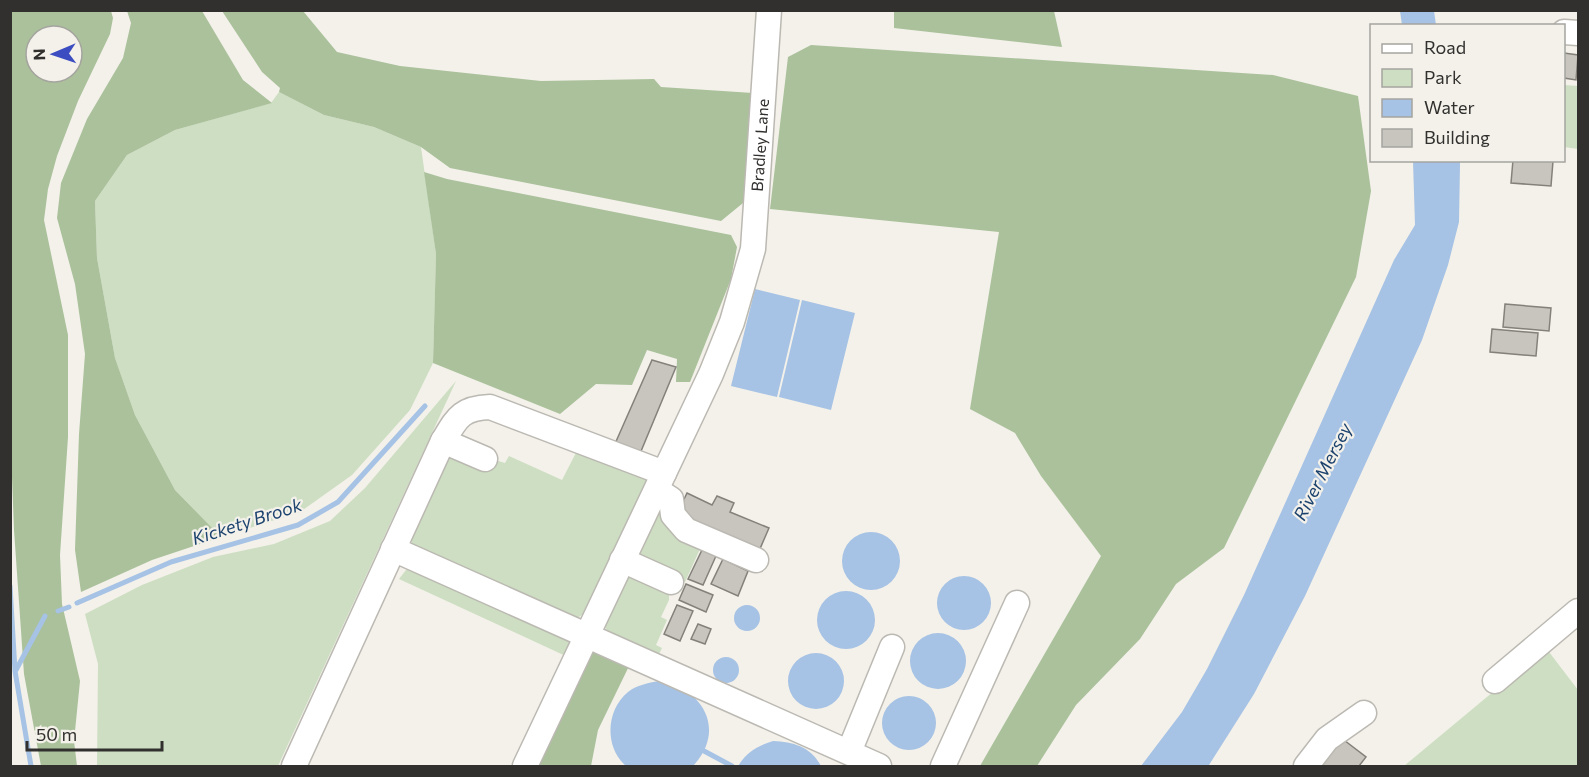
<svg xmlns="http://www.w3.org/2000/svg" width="1589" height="777" font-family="Commissioner,sans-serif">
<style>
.green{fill:#cddec2}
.forest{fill:#aac19b;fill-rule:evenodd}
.water{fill:#a6c2e4}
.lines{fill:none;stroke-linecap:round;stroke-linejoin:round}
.stream{stroke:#a6c2e4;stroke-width:5}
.building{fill:#c8c5bf;stroke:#84817b;stroke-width:1.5}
.minor-casing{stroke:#bbb9b2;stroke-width:27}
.minor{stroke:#fff;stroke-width:24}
.labels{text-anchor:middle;stroke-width:4.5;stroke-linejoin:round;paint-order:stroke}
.street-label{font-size:16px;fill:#31302e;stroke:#f3f1ea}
.water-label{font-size:18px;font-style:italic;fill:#1c426e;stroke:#f3f1ea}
</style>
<rect width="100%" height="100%" fill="#f3f1ea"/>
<!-- green -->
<path class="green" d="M 1564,85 L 1578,86 L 1578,149 L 1564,147 Z
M 279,92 L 324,115 L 374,127 L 421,147 L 436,254 L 433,363 L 410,410 L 352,475 L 300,512 L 221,537 L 175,490 L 135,415 L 115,358 L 97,258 L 95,201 L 127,155 L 175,130 L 271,103 Z
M 456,381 L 278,766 L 97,766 L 98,664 L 85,614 L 142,585 L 213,557 L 274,544 L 330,521 L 365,488 Z
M 580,445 L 651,474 L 591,608 L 579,617 L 567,617 L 415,550 L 408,533 L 450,452 L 489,470 L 495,460 L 505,463 L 509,456 L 562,480 Z
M 654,513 L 662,513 L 700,549 L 685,582 L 642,563 L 637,557 Z
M 418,564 L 567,636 L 571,649 L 570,658 L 399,579 L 406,570 Z
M 626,575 L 669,592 L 669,600 L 661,617 L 667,620 L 656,645 L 662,648 L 659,654 L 670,659 L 662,664 C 647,656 604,640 604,622 C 604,608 620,588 626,575 Z
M 1546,648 L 1578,690 L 1578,766 L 1404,766 Z"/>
<!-- forest -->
<path class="forest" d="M 10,11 L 111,11 L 113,18 L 110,34 L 78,101 L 57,156 L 48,189 L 44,220 L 68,335 L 68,437 L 60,555 L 62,604 L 80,681 L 74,741 L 77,766 L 41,766 L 24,674 L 14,530 L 10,424 ZM 36,36 L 72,36 L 72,72 L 36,72 Z
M 127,11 L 202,11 L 243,80 L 272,103 L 175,130 L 127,155 L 95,201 L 97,258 L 115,358 L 135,415 L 175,490 L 221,537 L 152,560 L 81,592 L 75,550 L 79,434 L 85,354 L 75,284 L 57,218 L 61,183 L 87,119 L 123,58 L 131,23 Z
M 222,11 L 303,11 L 337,52 L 400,66 L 541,81 L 654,79 L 661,87 L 753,93 L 743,203 L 721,221 L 450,168 L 421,147 L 374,127 L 324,115 L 279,92 L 280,88 L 262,72 Z
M 894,11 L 1054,11 L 1062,47 L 894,28 Z
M 811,45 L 1273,75 L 1358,96 L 1371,191 L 1356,277 L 1224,548 L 1176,584 L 1140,639 L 1076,705 L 1037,766 L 980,766 L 1101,556 L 1041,476 L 1015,433 L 970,409 L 999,232 L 770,209 L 788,57 Z
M 424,172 L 447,179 L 731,235 L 737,247 L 731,279 L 690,382 L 676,382 L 677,359 L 647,350 L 632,385 L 596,384 L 560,414 L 433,363 L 436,254 Z
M 602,649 L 631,662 L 598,730 L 591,766 L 536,766 L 586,655 Z"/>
<!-- water -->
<path class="water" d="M 1400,11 L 1434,11 L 1436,25 L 1402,25 Z
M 1413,161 L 1460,161 L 1460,164 L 1459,222 L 1448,265 L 1422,340 L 1305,596 L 1254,694 L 1209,765 L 1141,766 L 1182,712 L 1207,669 L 1244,595 L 1394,260 L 1415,225 Z
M 755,289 L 800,300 L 777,397 L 731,386 Z
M 802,300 L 855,313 L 831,410 L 779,397 Z
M842 561a29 29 0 1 1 58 0a29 29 0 1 1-58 0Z
M937 603a27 27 0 1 1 54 0a27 27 0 1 1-54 0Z
M817 620a29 29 0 1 1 58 0a29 29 0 1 1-58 0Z
M734 618a13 13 0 1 1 26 0a13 13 0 1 1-26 0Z
M910 661a28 28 0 1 1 56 0a28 28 0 1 1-56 0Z
M788 681a28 28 0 1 1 56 0a28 28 0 1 1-56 0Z
M713 670a13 13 0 1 1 26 0a13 13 0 1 1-26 0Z
M 659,681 C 703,688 727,730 693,766 L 626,766 C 604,747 606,710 628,692 C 637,685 648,683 659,681 Z
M882 723a27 27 0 1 1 54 0a27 27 0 1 1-54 0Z
M 773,741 C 794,742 811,747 821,766 L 738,766 C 747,752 757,746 773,741 Z"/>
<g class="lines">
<!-- stream -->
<path class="stream" d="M 10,586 L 15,671 L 31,766
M 77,603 L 171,562 L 298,525 L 338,502 L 425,406
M 58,611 L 69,607
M 16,670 L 45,616
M 704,751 L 732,766"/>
</g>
<!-- building -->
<path class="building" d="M 1564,53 L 1578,55 L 1576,80 L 1564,78 Z
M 1513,160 L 1553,161 L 1551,186 L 1511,183 Z
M 1505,304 L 1551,308 L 1549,331 L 1503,327 Z
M 1492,329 L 1538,333 L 1536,356 L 1490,352 Z
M 652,360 L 676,367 L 639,456 L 614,446 Z
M 687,493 L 712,505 L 717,496 L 734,503 L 730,512 L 769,528 L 759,551 L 677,514 Z
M 702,550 L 716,556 L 703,585 L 688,579 Z
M 723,559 L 748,571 L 738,596 L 711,584 Z
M 686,584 L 713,595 L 706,612 L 679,600 Z
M 677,605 L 693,611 L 680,641 L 664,634 Z
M 698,624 L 711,629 L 705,644 L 691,639 Z
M 1340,737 L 1366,757 L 1359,766 L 1308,766 Z"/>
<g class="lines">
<defs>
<g id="minor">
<path d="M 1564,32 L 1578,33"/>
<path d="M 443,441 L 485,459"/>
<path d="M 657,490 L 671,499 L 673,515 L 686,530 L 756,560"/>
<path d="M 393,549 L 879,766"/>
<path d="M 622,560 L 671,582"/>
<path d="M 1495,681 L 1578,611"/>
<path d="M 849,752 L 892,647"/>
<path d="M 294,766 L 443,441 C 457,418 461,408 490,407 L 664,473"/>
<path id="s1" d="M 525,766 L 711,374 L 732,322 L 753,249 L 769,10"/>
<path d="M 943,766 L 1017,603"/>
<path d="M 1306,766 L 1327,739 L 1364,713"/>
</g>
</defs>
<!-- minor casing -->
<use href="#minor" class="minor-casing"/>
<!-- minor -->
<use href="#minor" class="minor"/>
</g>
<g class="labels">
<!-- street labels -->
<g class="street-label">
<text dy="6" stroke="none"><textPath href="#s1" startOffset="670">Bradley Lane</textPath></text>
</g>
<!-- water labels -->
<g class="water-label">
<text transform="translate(1323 472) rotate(-63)" y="6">River Mersey</text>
<text transform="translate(247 522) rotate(-18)" y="6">Kickety Brook</text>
</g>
</g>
<!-- border -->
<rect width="1589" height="777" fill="none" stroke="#31302e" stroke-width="24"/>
<!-- legend -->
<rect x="1370" y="24" width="195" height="138" fill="#f3f1ea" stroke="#a5a49f" stroke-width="1.5"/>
<rect x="1382" y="44" width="30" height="9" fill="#ffffff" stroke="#a5a49f" stroke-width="1.5"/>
<text x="1424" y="54" font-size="18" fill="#31302e">Road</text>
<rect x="1382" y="69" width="30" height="18" fill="#cddec2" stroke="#a5a49f" stroke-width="1.5"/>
<text x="1424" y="84" font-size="18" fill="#31302e">Park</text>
<rect x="1382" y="99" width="30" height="18" fill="#a6c2e4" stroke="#a5a49f" stroke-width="1.5"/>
<text x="1424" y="114" font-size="18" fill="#31302e">Water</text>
<rect x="1382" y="129" width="30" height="18" fill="#c8c5bf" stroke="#a5a49f" stroke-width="1.5"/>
<text x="1424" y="144" font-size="18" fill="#31302e">Building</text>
<!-- north arrow -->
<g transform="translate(54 54) rotate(268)"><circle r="28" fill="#f3f1ea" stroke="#a5a49f" stroke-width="1.5"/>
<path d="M0-4.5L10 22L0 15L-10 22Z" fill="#3b4dc0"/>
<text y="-9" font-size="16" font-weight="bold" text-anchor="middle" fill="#31302e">N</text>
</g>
<!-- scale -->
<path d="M27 741v9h135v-9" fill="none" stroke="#31302e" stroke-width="3"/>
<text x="36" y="741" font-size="18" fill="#31302e" stroke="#f3f1ea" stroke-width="4.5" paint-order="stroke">50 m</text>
</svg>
